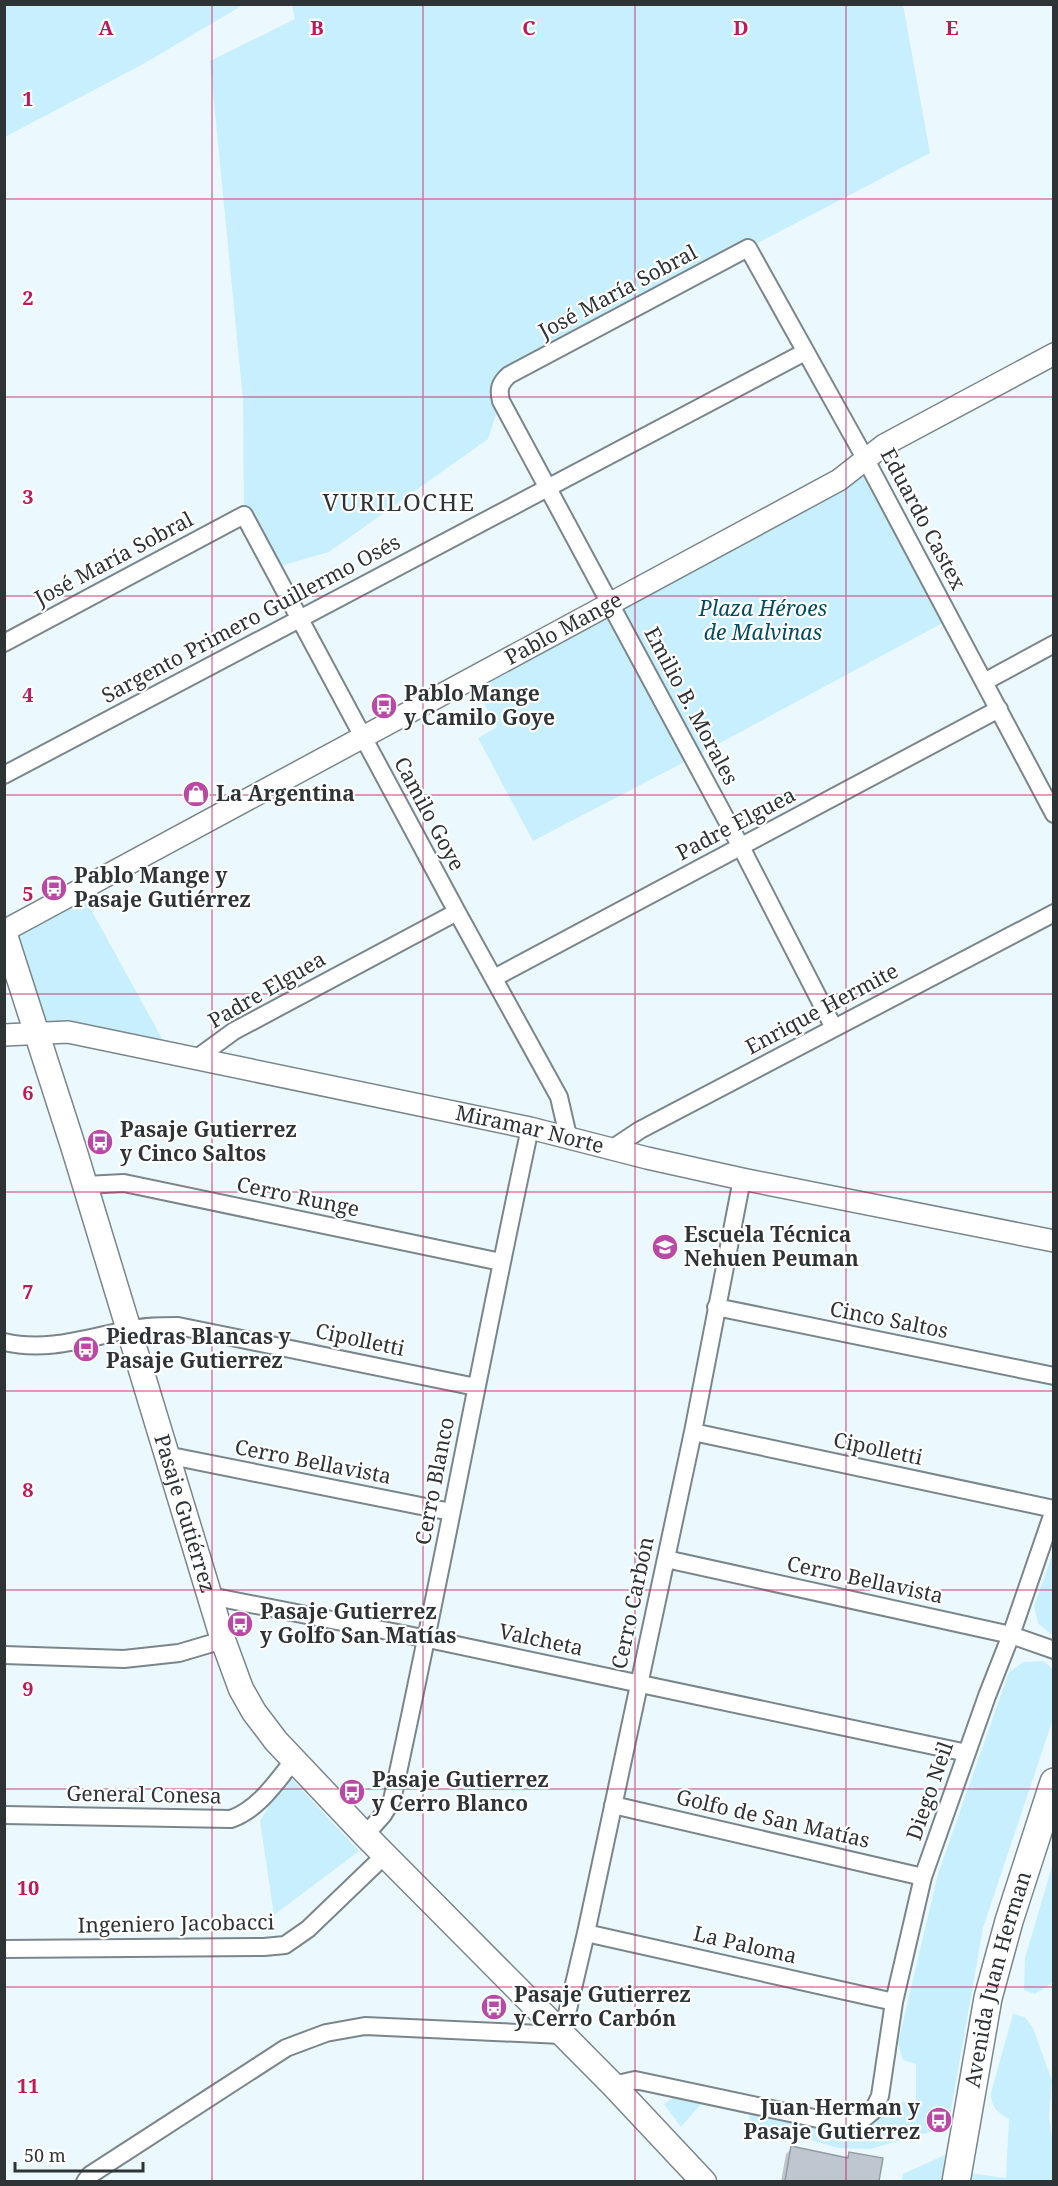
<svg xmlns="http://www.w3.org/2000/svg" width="1058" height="2186" font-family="'Noto Serif',serif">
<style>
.green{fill:#c8effe}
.shadow{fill:#0003}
.building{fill:#bec7cf;stroke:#949da5;stroke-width:1.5}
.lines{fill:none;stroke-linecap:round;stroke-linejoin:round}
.minor-casing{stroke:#7a868b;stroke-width:20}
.tertiary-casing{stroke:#7a868b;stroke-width:24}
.secondary-casing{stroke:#7a868b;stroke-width:27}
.primary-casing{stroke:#7a868b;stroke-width:30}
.minor{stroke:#fff;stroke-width:16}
.tertiary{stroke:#fff;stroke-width:21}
.secondary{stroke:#fff;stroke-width:24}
.primary{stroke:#fff;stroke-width:27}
.grid{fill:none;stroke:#c2185b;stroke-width:1.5;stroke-opacity:0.55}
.labels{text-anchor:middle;stroke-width:4.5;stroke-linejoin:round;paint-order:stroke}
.street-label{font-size:21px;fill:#2e3335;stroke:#fff}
.park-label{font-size:21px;font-style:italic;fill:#004d62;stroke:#fff}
.poi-label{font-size:21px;font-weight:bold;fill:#2e3335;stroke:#fff;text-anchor:start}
.quarter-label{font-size:24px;letter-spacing:1.5px;fill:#2e3335;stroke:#fff}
.grid-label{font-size:20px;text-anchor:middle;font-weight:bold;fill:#c2185b;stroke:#fff;stroke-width:4.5;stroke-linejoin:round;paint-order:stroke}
</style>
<rect width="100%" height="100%" fill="#ebf8fd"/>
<!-- green -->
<path class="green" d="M 5,4 L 243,4 L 243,5 L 145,63 L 5,137 Z
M 292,5 L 903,5 L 930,153 L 748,248 L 509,375 L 488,439 L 329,552 L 273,568 L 244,515 L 243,400 L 210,61 L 295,19 Z
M 866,460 L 950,619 L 694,757 L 533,841 L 478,738 L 497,727 L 471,679 Z
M 83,895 L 165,1044 L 42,1028 L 11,934 Z
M 1053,1553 L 1053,1636 L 1038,1623 L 1034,1606 Z
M 1043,1661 L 1053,1669 L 1053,1719 L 983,1928 L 948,2127 L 870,2149 L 838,2148 L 750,2122 L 749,2115 L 855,2132 L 873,2122 L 888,2103 L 916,2101 L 916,2064 L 903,2060 L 898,2043 L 938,1874 L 1009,1672 L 1024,1662 Z
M 288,1775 L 359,1851 L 274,1915 L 260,1821 Z
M 1053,1863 L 1053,1982 L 1035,1994 L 1024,1990 L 1025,1958 Z
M 1013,2014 L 1025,2017 L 1033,2028 L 1052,2081 L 1049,2116 L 1053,2146 L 1053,2181 L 967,2182 L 968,2173 L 1006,2178 L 1009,2119 C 997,2112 991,2107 991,2093 Z
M 676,2096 L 702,2103 L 681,2127 L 664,2104 Z
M 945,2155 L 942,2181 L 902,2181 L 903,2174 Z"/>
<!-- shadow -->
<path class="shadow" d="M 792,2148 L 844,2159 L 849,2154 L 881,2159 L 877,2182 L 781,2182 L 786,2154 Z"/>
<!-- building -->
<path class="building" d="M 791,2146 L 848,2158 L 849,2152 L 883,2158 L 879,2181 L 785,2181 Z"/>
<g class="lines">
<defs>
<path id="minor" d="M 4,643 L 244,515 L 457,912 L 559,1097 L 568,1136
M 984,682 L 1054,644
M 4,775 L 805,352
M 494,978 L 999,709
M 834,1028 L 741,847 L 501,401 C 498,389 500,383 509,375 L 748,248 L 866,460 L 1054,814
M 197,1058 L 234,1031 L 457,912
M 613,1148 L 640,1130 L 1054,913
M 85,1185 L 124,1183 L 501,1262
M 716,1307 L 1054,1376
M 4,1342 C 47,1352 86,1338 127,1330 C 144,1326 161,1326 178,1326 L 476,1387
M 693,1432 L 1054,1509
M 166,1455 L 451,1512
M 666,1559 L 1011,1635 L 1054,1650
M 210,1596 L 428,1639 L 967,1753
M 4,1655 L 124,1659 L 179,1653 L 223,1640
M 613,1805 L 923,1877
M 4,1815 L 231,1819 C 259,1809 276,1782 294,1760
M 365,1835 L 383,1815 L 392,1800 C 441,1577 482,1351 530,1128
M 586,1933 L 894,2002
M 4,1949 L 264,1947 L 285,1945 L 308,1929 L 385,1855
M 613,2085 L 635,2080 L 842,2124 L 862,2120 L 873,2111 L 880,2096 L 894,2002 L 923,1877 L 987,1696 L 1011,1635 L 1054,1510
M 85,2182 L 90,2175 L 286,2048 L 326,2033 L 365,2026 L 562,2035 L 586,1933 L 693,1432 L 742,1179"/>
<g id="tertiary">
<path id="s1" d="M 4,931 L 839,480 L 884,445 L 1054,354"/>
<path id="s2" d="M 4,1035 L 68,1032 L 530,1128 L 647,1158 L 742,1179 L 1054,1241"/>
</g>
<g id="secondary">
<path id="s3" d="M 4,932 L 74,1149 L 223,1640 L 241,1689 L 254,1712 L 276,1741 L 365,1835 L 613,2085 L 704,2182"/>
</g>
<g id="primary">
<path id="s4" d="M 956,2182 L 988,1998 L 1009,1921 L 1054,1782"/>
</g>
</defs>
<!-- minor casing -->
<use href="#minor" class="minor-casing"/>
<!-- tertiary casing -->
<use href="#tertiary" class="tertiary-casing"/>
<!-- secondary casing -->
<use href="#secondary" class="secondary-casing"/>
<!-- primary casing -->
<use href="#primary" class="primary-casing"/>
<!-- minor -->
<use href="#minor" class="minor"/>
<!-- tertiary -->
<use href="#tertiary" class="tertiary"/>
<!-- secondary -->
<use href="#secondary" class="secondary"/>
<!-- primary -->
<use href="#primary" class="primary"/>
</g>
<!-- grid -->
<path class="grid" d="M 212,4 L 212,2182M 423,4 L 423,2182M 635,4 L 635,2182M 846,4 L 846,2182M 4,199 L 1054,199M 4,397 L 1054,397M 4,596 L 1054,596M 4,795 L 1054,795M 4,994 L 1054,994M 4,1192 L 1054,1192M 4,1391 L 1054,1391M 4,1590 L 1054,1590M 4,1789 L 1054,1789M 4,1987 L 1054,1987"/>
<!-- icons -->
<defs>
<symbol id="bus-disc" viewBox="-11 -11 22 22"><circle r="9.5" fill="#ba49a5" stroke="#fff"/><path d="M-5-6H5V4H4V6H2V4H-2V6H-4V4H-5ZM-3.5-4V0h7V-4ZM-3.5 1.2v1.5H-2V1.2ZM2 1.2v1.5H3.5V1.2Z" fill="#fff"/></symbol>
<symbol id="shop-disc" viewBox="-11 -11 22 22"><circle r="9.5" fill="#ba49a5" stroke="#fff"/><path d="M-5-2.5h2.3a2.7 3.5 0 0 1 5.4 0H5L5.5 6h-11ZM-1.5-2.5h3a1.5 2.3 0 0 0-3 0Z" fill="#fff"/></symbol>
<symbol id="school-disc" viewBox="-11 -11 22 22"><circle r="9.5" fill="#ba49a5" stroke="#fff"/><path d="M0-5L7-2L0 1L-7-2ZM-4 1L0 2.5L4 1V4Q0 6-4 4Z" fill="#fff"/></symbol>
</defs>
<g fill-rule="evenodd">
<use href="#bus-disc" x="369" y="691" width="30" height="30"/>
<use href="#shop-disc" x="181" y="779" width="30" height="30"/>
<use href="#bus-disc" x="39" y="873" width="30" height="30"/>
<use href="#bus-disc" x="85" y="1127" width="30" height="30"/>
<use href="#school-disc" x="650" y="1232" width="30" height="30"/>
<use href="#bus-disc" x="71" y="1334" width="30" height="30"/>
<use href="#bus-disc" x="225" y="1609" width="30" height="30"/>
<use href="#bus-disc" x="337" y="1777" width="30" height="30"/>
<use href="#bus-disc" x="479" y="1992" width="30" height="30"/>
<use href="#bus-disc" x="924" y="2105" width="30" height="30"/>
</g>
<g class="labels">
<!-- street labels -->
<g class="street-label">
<text transform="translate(618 292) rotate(-28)" y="7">José María Sobral</text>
<text transform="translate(923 519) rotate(62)" y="7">Eduardo Castex</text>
<text transform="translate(114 559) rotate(-28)" y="7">José María Sobral</text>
<text transform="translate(251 619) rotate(-28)" y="7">Sargento Primero Guillermo Osés</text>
<text dy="7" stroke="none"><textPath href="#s1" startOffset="636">Pablo Mange</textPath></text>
<text transform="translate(691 706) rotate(62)" y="7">Emilio B. Morales</text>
<text transform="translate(429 814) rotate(62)" y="7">Camilo Goye</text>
<text transform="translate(736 824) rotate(-28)" y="7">Padre Elguea</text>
<text transform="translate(267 990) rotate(-30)" y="7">Padre Elguea</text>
<text transform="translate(822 1009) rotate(-28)" y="7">Enrique Hermite</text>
<text dy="7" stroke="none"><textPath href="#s2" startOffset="536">Miramar Norte</textPath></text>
<text transform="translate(298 1197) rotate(12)" y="7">Cerro Runge</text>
<text transform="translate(889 1320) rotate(11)" y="7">Cinco Saltos</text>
<text transform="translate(360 1340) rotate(12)" y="7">Cipolletti</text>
<text transform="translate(878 1449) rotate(12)" y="7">Cipolletti</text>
<text transform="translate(313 1462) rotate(11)" y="7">Cerro Bellavista</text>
<text transform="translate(435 1481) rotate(-79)" y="7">Cerro Blanco</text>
<text dy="7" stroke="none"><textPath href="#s3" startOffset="609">Pasaje Gutiérrez</textPath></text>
<text transform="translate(865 1580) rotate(12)" y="7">Cerro Bellavista</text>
<text transform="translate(633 1603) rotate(-78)" y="7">Cerro Carbón</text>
<text transform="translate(541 1640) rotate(12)" y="7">Valcheta</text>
<text transform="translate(930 1791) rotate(-71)" y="7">Diego Neil</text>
<text transform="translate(144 1795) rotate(1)" y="7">General Conesa</text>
<text transform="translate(773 1819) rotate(13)" y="7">Golfo de San Matías</text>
<text transform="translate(176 1924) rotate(-1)" y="7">Ingeniero Jacobacci</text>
<text transform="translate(745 1945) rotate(13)" y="7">La Paloma</text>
<text dy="7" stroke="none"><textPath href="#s4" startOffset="207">Avenida Juan Herman</textPath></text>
</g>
<!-- park labels -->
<g class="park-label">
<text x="763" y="616">Plaza Héroes<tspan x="763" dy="24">de Malvinas</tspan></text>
</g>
<!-- poi labels -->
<g class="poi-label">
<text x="404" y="701">Pablo Mange<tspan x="404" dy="24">y Camilo Goye</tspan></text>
<text x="216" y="801">La Argentina</text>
<text x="74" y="883">Pablo Mange y<tspan x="74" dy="24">Pasaje Gutiérrez</tspan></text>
<text x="120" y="1137">Pasaje Gutierrez<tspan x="120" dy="24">y Cinco Saltos</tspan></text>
<text x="684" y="1242">Escuela Técnica<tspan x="684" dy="24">Nehuen Peuman</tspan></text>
<text x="106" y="1344">Piedras Blancas y<tspan x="106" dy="24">Pasaje Gutierrez</tspan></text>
<text x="260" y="1619">Pasaje Gutierrez<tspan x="260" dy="24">y Golfo San Matías</tspan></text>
<text x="372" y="1787">Pasaje Gutierrez<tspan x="372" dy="24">y Cerro Blanco</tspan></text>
<text x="514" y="2002">Pasaje Gutierrez<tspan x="514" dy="24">y Cerro Carbón</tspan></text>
<text x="920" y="2115" text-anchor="end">Juan Herman y<tspan x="920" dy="24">Pasaje Gutierrez</tspan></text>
</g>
<!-- quarter labels -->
<g class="quarter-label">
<text x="399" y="511">VURILOCHE</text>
</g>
</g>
<g class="grid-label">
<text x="106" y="35">A</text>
<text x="317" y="35">B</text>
<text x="529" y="35">C</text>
<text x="741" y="35">D</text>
<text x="952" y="35">E</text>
<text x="28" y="106">1</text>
<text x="28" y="305">2</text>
<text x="28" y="504">3</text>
<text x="28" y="702">4</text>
<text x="28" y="901">5</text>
<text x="28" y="1100">6</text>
<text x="28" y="1299">7</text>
<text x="28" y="1497">8</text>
<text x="28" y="1696">9</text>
<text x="28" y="1895">10</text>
<text x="28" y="2093">11</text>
</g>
<!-- border -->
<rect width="1058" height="2186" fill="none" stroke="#2e3335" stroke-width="12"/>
<!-- scale -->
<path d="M15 2162v9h128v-9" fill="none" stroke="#2e3335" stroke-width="3"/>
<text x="24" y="2162" font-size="18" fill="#2e3335" stroke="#ffffff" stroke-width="4.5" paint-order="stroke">50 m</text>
</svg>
